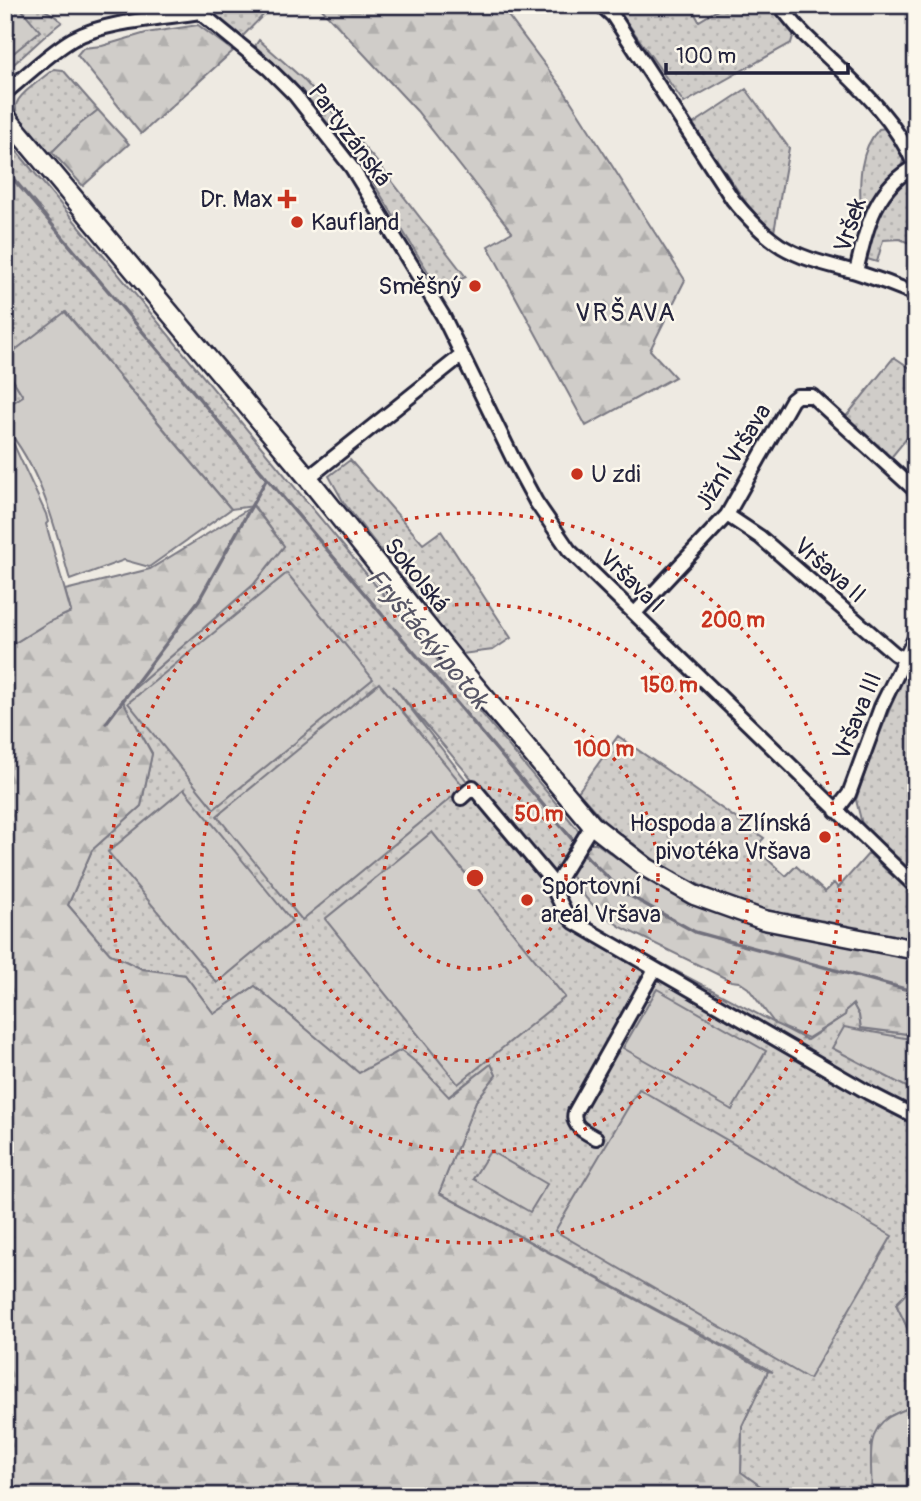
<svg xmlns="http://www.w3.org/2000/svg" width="921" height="1501" font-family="Pangolin,sans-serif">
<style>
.grass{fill:url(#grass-dots);stroke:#797882;stroke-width:2}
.forest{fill:url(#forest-firs);stroke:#797882;stroke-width:2}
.garden{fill:#d0cdc9;stroke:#797882;stroke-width:2}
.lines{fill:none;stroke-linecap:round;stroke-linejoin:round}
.stream{stroke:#716f7c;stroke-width:3.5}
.minor-casing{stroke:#22223b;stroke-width:18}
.primary-casing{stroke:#22223b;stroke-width:23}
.minor{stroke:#fbf7ec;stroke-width:12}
.primary{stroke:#fbf7ec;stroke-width:18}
.ring{fill:none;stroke:#c8321e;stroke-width:3.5;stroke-dasharray:3.5 7}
.poi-dot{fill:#c8321e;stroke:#fbf7ec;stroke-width:2.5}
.labels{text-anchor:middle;stroke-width:5;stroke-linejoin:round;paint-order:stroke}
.street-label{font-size:24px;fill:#22223b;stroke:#fbf7ec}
.poi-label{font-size:24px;fill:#22223b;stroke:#fbf7ec;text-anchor:end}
.neighbourhood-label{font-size:26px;letter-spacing:2px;fill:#22223b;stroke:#fbf7ec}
.water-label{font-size:26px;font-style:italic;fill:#575666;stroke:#fbf7ec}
.centre{fill:#c8321e;stroke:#fbf7ec;stroke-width:3.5}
.ring-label{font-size:21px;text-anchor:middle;font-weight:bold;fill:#c8321e;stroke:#fbf7ec;stroke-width:5;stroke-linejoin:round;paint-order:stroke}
</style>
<defs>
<pattern id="grass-dots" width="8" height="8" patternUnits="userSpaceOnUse" patternTransform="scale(1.75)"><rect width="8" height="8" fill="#d0cdc9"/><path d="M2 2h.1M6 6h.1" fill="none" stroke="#b2b0ae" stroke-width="1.8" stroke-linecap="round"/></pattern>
<pattern id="forest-firs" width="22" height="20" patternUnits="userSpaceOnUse" patternTransform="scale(1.75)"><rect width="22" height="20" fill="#d0cdc9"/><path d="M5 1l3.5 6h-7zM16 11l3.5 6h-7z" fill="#b2b0ae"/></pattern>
</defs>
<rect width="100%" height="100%" fill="#eeeae2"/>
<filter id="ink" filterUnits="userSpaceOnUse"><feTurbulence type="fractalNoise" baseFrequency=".0143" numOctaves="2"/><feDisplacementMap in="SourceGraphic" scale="14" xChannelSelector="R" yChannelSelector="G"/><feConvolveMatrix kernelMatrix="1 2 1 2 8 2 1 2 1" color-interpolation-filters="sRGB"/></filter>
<g filter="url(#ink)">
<!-- grass -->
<path class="grass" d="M 5,5 C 32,5 41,4 62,22 C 42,37 25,56 5,71 Z
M 200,5 L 273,5 L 241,38 Z
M 615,5 L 690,5 L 699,21 L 726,5 L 773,5 L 794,33 L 791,43 L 684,103 Z
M 259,40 L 303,79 L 377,162 L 466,277 L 438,288 L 363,166 L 293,81 L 255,46 Z
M 54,69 L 63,70 L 98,110 L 82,123 L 52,152 L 48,152 C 6,104 2,109 54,69 Z
M 746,89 L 789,148 L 774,232 L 755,216 L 693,124 Z
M 886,128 L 902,148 L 904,157 L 901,167 L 881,187 L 867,212 L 861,210 C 859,182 859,150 879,129 Z
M 5,137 L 579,831 L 554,876 L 393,686 L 545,882 L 566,903 L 606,934 L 807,1040 L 845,1015 L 846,1010 L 853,1004 L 859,1015 L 861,1028 L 916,1035 L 916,1285 L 896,1304 L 916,1346 L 916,1405 L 888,1417 L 871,1444 L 873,1478 L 871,1496 L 774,1496 L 741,1473 L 742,1426 L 768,1371 L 773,1372 L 439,1193 L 476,1101 L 496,1075 L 491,1064 L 448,1097 L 418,1064 L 359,1074 L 255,986 L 214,1014 L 185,975 L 142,969 L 110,954 L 68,905 L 92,850 L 141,806 L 152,753 L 121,700 L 253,585 L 284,546 L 254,506 L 231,509 L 66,312 L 5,358 Z
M 916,175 L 916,246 L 900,239 L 883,240 L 877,262 L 864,258 C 874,230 885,186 916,175 Z
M 894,357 L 916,372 L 916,427 L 889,460 L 844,419 Z
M 5,367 L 23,396 L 5,407 Z
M 350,460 L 423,544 L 441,531 L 511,638 L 493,650 L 462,654 L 344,503 L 329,476 Z
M 916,645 L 916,878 L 863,828 L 856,800 L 871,755 Z
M 618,736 L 764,838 L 755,848 L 786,876 L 796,866 L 825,892 L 834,883 L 838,888 L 869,853 L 888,872 L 916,895 L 916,943 L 746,906 L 722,896 L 663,867 L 604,821 L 578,792 Z"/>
<!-- forest -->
<path class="forest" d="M 318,5 L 328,5 L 342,9 L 351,5 L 500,5 L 563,89 L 685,280 L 650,350 L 675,377 L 586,426 L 488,246 L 512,232 L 417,111 Z
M 198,25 L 233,51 L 141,134 L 77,55 L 83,48 L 102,46 L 146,33 Z
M 98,110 L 129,144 L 83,186 L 52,152 L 79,125 Z
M 253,506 L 284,546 L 253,585 L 122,699 L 152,754 L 141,806 L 92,850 L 68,905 L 110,954 L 142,969 L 185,975 L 214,1014 L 255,986 L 359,1073 L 401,1050 L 418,1064 L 449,1097 L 491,1064 L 496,1075 L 476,1101 L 439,1193 L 768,1371 L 742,1426 L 741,1472 L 774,1496 L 5,1496 L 5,649 L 49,622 L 71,612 L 65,590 L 150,569 Z
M 586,843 L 596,843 L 644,878 L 695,903 L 763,929 L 916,959 L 916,1035 L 861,1028 L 859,1015 L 853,1004 L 846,1010 L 845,1015 L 808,1038 L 775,1024 L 748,988 L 739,982 L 731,981 L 621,927 L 602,914 L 586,898 L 569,872 Z
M 915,1284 L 916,1285 L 916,1346 L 896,1304 Z
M 916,1405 L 916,1496 L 871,1496 C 874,1469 862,1433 889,1417 C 897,1412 907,1409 916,1405 Z"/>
<!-- garden -->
<path class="garden" d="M 5,5 L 18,5 L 40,31 L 5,60 Z
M 65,312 L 231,509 L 149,567 L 124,560 L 70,580 C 55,527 41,469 5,427 L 5,408 L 23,396 L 5,367 L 5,358 Z
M 5,434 L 14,445 L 46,514 L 48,522 L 46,524 L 71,612 L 49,622 L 5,649 Z
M 287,573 L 373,679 L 214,809 L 128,703 Z
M 379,683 L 464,787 L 302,920 L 217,816 Z
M 184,789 L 292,921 L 217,983 L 108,852 Z
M 432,832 L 565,997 L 458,1084 L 325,919 Z
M 657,989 L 766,1051 L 732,1110 L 623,1048 Z
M 844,1027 L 916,1040 L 916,1092 L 832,1048 Z
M 639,1089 L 892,1236 L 809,1379 L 555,1231 Z
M 490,1151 L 547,1184 L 530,1212 L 473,1179 Z"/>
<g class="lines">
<!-- stream -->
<path class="stream" d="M 5,169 L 588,858 L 623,892 L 695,932 L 916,992
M 106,723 L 199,600 L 266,480"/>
<defs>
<path id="minor" d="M 191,5 L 268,68 L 295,95 L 352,168 L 443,316 L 516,465 L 536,502 L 569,550 L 916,887
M 601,5 L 613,16 L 733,200 C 747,217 762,234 781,246 C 806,261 832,265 859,273 C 878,279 897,286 916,294
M 779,5 C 789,16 797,28 808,38 C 848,77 893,113 915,166
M 5,93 C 27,75 49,53 73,39 C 106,21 163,18 200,12
M 856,272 C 866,230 874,187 916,166
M 308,478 L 462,355
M 727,515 L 760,537 L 895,654 L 904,658
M 635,613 L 727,515 L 792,400 L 797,396 L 812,396 L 916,491
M 461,798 L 473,787 L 556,886
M 836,811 L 849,794 L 881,707 L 916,636
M 592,825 L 561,876 L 555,892 L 566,914 L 574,922 L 869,1093 L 916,1117
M 596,1138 C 585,1132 571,1126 575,1112 L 655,969"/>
<path id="primary" d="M 5,116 L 308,478 L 465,674 L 592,825 L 647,868 L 694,895 L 764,920 L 916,950"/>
</defs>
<!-- minor casing -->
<use href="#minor" class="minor-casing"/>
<!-- primary casing -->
<use href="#primary" class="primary-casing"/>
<!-- minor -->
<use href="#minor" class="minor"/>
<!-- primary -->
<use href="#primary" class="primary"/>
</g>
</g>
<!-- distance rings -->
<g class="ring">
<circle cx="475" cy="878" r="91"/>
<circle cx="475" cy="878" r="183"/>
<circle cx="475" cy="878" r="274"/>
<circle cx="475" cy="878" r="365"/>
</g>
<!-- markers -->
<g class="poi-dot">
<path d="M283.5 188.5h7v7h7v7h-7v7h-7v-7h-7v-7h7z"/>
<circle cx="297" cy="222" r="7"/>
<circle cx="475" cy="286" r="7"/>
<circle cx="577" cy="474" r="7"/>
<circle cx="825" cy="837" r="7"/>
<circle cx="527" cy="900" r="7"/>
</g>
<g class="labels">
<!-- street labels -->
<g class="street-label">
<text transform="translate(350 135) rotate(53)" y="8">Partyzánská</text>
<text transform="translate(850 225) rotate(-72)" y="8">Vršek</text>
<text transform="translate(733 457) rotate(-58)" y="8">Jižní Vršava</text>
<text transform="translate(830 570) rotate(41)" y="8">Vršava II</text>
<text transform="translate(417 575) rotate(51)" y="8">Sokolská</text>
<text transform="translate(632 581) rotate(44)" y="8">Vršava I</text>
<text transform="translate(857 716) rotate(-68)" y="8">Vršava III</text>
</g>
<!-- poi labels -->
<g class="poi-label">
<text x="273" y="207">Dr. Max</text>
<text x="311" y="230" text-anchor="start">Kaufland</text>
<text x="461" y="294">Směšný</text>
<text x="591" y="482" text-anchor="start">U zdi</text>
<text x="811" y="831">Hospoda a Zlínská<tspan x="811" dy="28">pivotéka Vršava</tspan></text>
<text x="541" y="894" text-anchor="start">Sportovní<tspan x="541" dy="28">areál Vršava</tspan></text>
</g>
<!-- neighbourhood labels -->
<g class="neighbourhood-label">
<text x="626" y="321">VRŠAVA</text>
</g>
<!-- water labels -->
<g class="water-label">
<text transform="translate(428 638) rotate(50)" y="9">Fryštácký potok</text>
</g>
</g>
<circle cx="475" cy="878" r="10" class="centre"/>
<g class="ring-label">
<text x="733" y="627">200 m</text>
<text x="669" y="692">150 m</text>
<text x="604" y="756">100 m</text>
<text x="539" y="821">50 m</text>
</g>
<!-- margin -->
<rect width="921" height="1501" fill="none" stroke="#fbf7ec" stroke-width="28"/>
<rect x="14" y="14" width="893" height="1473" fill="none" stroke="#22223b" stroke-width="2.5" filter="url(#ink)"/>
<!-- scale -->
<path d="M666 63v10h182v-10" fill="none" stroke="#22223b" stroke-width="3.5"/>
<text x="676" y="63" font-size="21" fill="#22223b" stroke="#fbf7ec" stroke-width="5" paint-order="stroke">100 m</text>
</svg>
